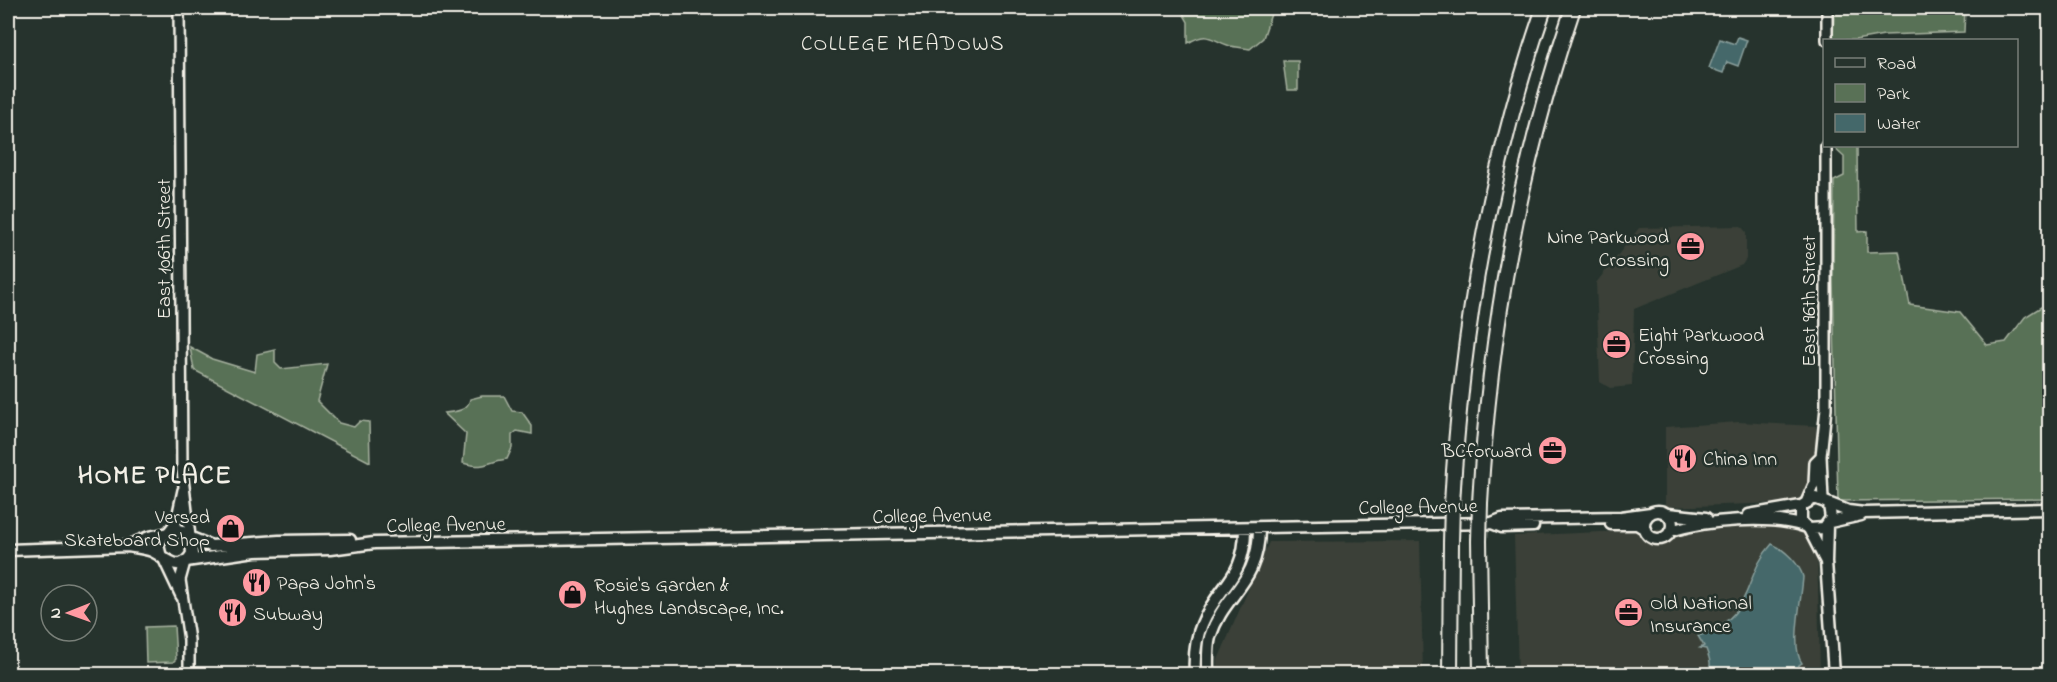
<svg xmlns="http://www.w3.org/2000/svg" width="2057" height="682" font-family="'Indie Flower',sans-serif">
<style>
.built{fill:#3a4138}
.green{fill:#597156;stroke:#a6b19f;stroke-width:1.5}
.water{fill:#44686a;stroke:#8a9f9c;stroke-width:1.5}
.lines{fill:none;stroke-linecap:round;stroke-linejoin:round}
.tertiary-casing{stroke:#f4f1e8;stroke-width:14}
.secondary-casing{stroke:#f4f1e8;stroke-width:15}
.motorway-casing{stroke:#f4f1e8;stroke-width:18}
.tertiary{stroke:#26332d;stroke-width:9}
.secondary{stroke:#26332d;stroke-width:10}
.motorway{stroke:#26332d;stroke-width:14}
.motorway-bridge-casing{stroke:#f4f1e8;stroke-width:18;stroke-linecap:butt}
.motorway-bridge{stroke:#26332d;stroke-width:14}
.labels{text-anchor:middle;stroke-width:5;stroke-linejoin:round;paint-order:stroke}
.poi-label{font-size:20px;fill:#f4f1e8;stroke:#26332d;text-anchor:start}
.street-label{font-size:20px;fill:#f4f1e8;stroke:#26332d}
.neighbourhood-label{font-size:21px;letter-spacing:1.5px;fill:#f4f1e8;stroke:#26332d}
.district-label{font-size:26px;font-weight:bold;letter-spacing:1.5px;fill:#f4f1e8;stroke:#26332d}
</style>
<rect width="100%" height="100%" fill="#26332d"/>
<filter id="ink" filterUnits="userSpaceOnUse"><feTurbulence type="fractalNoise" baseFrequency=".0167" numOctaves="2"/><feDisplacementMap in="SourceGraphic" scale="12" xChannelSelector="R" yChannelSelector="G"/><feConvolveMatrix kernelMatrix="1 2 1 2 8 2 1 2 1" color-interpolation-filters="sRGB"/></filter>
<g filter="url(#ink)">
<!-- built -->
<path class="built" d="M 1741,226 L 1746,232 L 1746,259 L 1742,265 L 1634,309 L 1632,386 L 1610,388 L 1600,382 L 1596,283 L 1639,228 Z
M 1739,422 L 1816,426 L 1817,493 L 1811,502 L 1665,507 L 1665,427 Z
M 1756,525 L 1785,529 L 1811,527 L 1817,545 L 1820,674 L 1518,674 L 1514,536 Z
M 1420,541 L 1423,674 L 1217,674 L 1217,662 L 1269,542 Z"/>
<!-- green -->
<path class="green" d="M 1180,8 L 1273,8 L 1263,38 L 1250,49 C 1244,48 1236,47 1230,46 C 1210,40 1209,30 1188,43 L 1188,22 Z
M 1834,8 L 1965,8 L 1964,32 L 1884,35 L 1855,40 L 1833,40 Z
M 1283,61 L 1298,61 L 1298,90 L 1287,90 Z
M 1832,146 L 1857,146 L 1858,232 L 1867,231 L 1867,252 L 1899,251 L 1910,305 L 1960,312 L 1987,345 L 2006,342 L 2025,317 L 2049,302 L 2049,499 L 1838,501 L 1833,279 L 1834,181 L 1844,176 L 1844,157 Z
M 190,347 L 212,359 L 255,372 L 257,354 L 275,350 L 275,363 L 281,369 L 327,364 L 317,401 L 339,423 L 354,427 L 360,421 L 369,422 L 370,462 L 194,370 Z
M 482,396 L 504,396 L 512,411 L 522,412 L 532,426 L 532,434 L 517,431 L 512,435 L 512,448 L 507,459 C 485,461 489,470 463,463 L 466,434 L 444,413 C 455,412 468,411 470,399 Z
M 174,626 L 176,659 L 173,662 L 146,663 L 145,627 Z"/>
<!-- water -->
<path class="water" d="M 1738,37 L 1747,40 L 1738,66 L 1727,62 L 1723,73 L 1709,68 L 1720,39 L 1735,44 Z
M 1772,544 C 1784,549 1800,564 1803,577 C 1802,597 1790,648 1802,663 L 1799,665 L 1799,674 L 1707,674 C 1713,666 1709,657 1706,649 L 1700,648 L 1704,646 L 1698,636 C 1757,616 1741,577 1772,544 Z"/>
<g class="lines">
<defs>
<path id="tertiary" d="M 179,8 L 182,470 L 190,536
M 1827,40 L 1827,8
M 1807,500 L 1814,484 L 1815,462 L 1821,456
M 1823,500 L 1821,456 L 1826,408 L 1826,146
M 169,531 L 176,522 L 183,490
M 164,560 L 181,596
M 185,562 L 180,580 L 189,640 L 189,674"/>
<path id="secondary" d="M 1829,505 L 1831,518 L 1824,528 L 1809,529 L 1801,522 L 1801,506 L 1815,498 L 1848,511 L 1864,513 L 2050,509
M1644 525a14 14 0 1 1 28 0a14 14 0 1 1-28 0Z
M 1668,514 L 1706,518
M 1749,515 L 1801,506
M 1830,522 L 1861,515
M 1492,523 L 1502,527 L 1533,526
M 1611,524 L 1637,524 L 1645,529
M 1827,525 L 1826,562 L 1834,674
M 1809,529 L 1826,562
M 1670,531 C 1706,520 1769,515 1804,526
M 191,538 L 211,546 L 279,541 L 350,540
M 128,546 L 149,537 L 164,534
M 8,550 L 128,546 C 137,548 144,548 152,551 C 167,558 179,575 192,554 L 191,538 L 179,530 L 164,534 L 158,545 L 161,557
M 186,561 L 255,551 L 330,549 L 374,543 L 1492,523 L 1502,519 L 1621,517 L 1651,513
M 1195,674 C 1194,657 1195,640 1202,624 C 1219,583 1245,580 1245,529
M 1208,674 C 1208,662 1207,649 1210,637 C 1224,592 1259,585 1259,528"/>
<path id="motorway" d="M 1480,503 C 1489,334 1519,168 1573,8
M 1452,504 C 1461,335 1489,168 1544,8
M 1479,541 L 1481,674
M 1450,674 L 1451,543"/>
</defs>
<!-- tertiary casing -->
<use href="#tertiary" class="tertiary-casing"/>
<!-- secondary casing -->
<use href="#secondary" class="secondary-casing"/>
<!-- motorway casing -->
<use href="#motorway" class="motorway-casing"/>
<!-- tertiary -->
<use href="#tertiary" class="tertiary"/>
<!-- secondary -->
<use href="#secondary" class="secondary"/>
<!-- motorway -->
<use href="#motorway" class="motorway"/>
<defs>
<path id="motorway-bridge" d="M 1479,541 L 1480,503
M 1451,543 L 1452,504"/>
</defs>
<!-- motorway-bridge casing -->
<use href="#motorway-bridge" class="motorway-bridge-casing"/>
<!-- motorway-bridge -->
<use href="#motorway-bridge" class="motorway-bridge"/>
</g>
</g>
<!-- icons -->
<defs>
<symbol id="office-disc" viewBox="-11 -11 22 22"><circle r="9.5" fill="#ff9aa2" stroke="#26332d"/><path d="M-6-3h4V-5.5h4V-3h4V5H-6ZM-1-4.5V-3h2v-1.5ZM-6 0V1H6V0Z" fill="#111"/></symbol>
<symbol id="restaurant-disc" viewBox="-11 -11 22 22"><circle r="9.5" fill="#ff9aa2" stroke="#26332d"/><path d="M-5-6h1v4h1v-4h1v4h1v-4h1v5L-1.5 .5V6h-2V.5L-5-1ZM5-6V6H3V1.5H1.5Q1.5-4 5-6Z" fill="#111"/></symbol>
<symbol id="shop-disc" viewBox="-11 -11 22 22"><circle r="9.5" fill="#ff9aa2" stroke="#26332d"/><path d="M-5-2.5h2.3a2.7 3.5 0 0 1 5.4 0H5L5.5 6h-11ZM-1.5-2.5h3a1.5 2.3 0 0 0-3 0Z" fill="#111"/></symbol>
</defs>
<g fill-rule="evenodd">
<use href="#office-disc" x="1674" y="230" width="33" height="33"/>
<use href="#office-disc" x="1600" y="328" width="33" height="33"/>
<use href="#office-disc" x="1536" y="434" width="33" height="33"/>
<use href="#restaurant-disc" x="1666" y="442" width="33" height="33"/>
<use href="#shop-disc" x="214" y="512" width="33" height="33"/>
<use href="#restaurant-disc" x="240" y="566" width="33" height="33"/>
<use href="#shop-disc" x="556" y="578" width="33" height="33"/>
<use href="#restaurant-disc" x="216" y="596" width="33" height="33"/>
<use href="#office-disc" x="1612" y="596" width="33" height="33"/>
</g>
<g class="labels">
<!-- poi labels -->
<g class="poi-label">
<text x="1669" y="243" text-anchor="end">Nine Parkwood<tspan x="1669" dy="23">Crossing</tspan></text>
<text x="1638" y="341">Eight Parkwood<tspan x="1638" dy="23">Crossing</tspan></text>
<text x="1532" y="457" text-anchor="end">BCforward</text>
<text x="1703" y="465">China Inn</text>
<text x="210" y="523" text-anchor="end">Versed<tspan x="210" dy="23">Skateboard Shop</tspan></text>
<text x="277" y="589">Papa John's</text>
<text x="594" y="591">Rosie's Garden &amp;<tspan x="594" dy="23">Hughes Landscape, Inc.</tspan></text>
<text x="1650" y="609">Old National<tspan x="1650" dy="23">Insurance</tspan></text>
<text x="253" y="620">Subway</text>
</g>
<!-- street labels -->
<g class="street-label">
<text transform="translate(163 249) rotate(-90)" y="7">East 106th Street</text>
<text transform="translate(1808 301) rotate(-90)" y="7">East 96th Street</text>
<text transform="translate(1418 506) rotate(-1)" y="7">College Avenue</text>
<text transform="translate(932 515) rotate(-1)" y="7">College Avenue</text>
<text transform="translate(446 524) rotate(-1)" y="7">College Avenue</text>
</g>
<!-- neighbourhood labels -->
<g class="neighbourhood-label">
<text x="903" y="50">COLLEGE MEADOWS</text>
</g>
<!-- district labels -->
<g class="district-label">
<text x="155" y="483">HOME PLACE</text>
</g>
</g>
<!-- margin -->
<rect width="2057" height="682" fill="none" stroke="#26332d" stroke-width="30"/>
<rect x="15" y="15" width="2027" height="652" fill="none" stroke="#f4f1e8" stroke-width="2" filter="url(#ink)"/>
<!-- legend -->
<rect x="1823" y="39" width="195" height="108" fill="#26332d" stroke="#787f78" stroke-width="1.5"/>
<rect x="1835" y="58" width="30" height="9" fill="#26332d" stroke="#787f78" stroke-width="1.5"/>
<text x="1877" y="69" font-size="18" fill="#f4f1e8">Road</text>
<rect x="1835" y="84" width="30" height="18" fill="#597156" stroke="#787f78" stroke-width="1.5"/>
<text x="1877" y="99" font-size="18" fill="#f4f1e8">Park</text>
<rect x="1835" y="114" width="30" height="18" fill="#44686a" stroke="#787f78" stroke-width="1.5"/>
<text x="1877" y="129" font-size="18" fill="#f4f1e8">Water</text>
<!-- north arrow -->
<g transform="translate(69 613) rotate(269)"><circle r="28" fill="#26332d" stroke="#787f78" stroke-width="1.5"/>
<path d="M0-4.5L10 22L0 15L-10 22Z" fill="#ff9aa2"/>
<text y="-9" font-size="16" font-weight="bold" text-anchor="middle" fill="#f4f1e8">N</text>
</g>
</svg>
